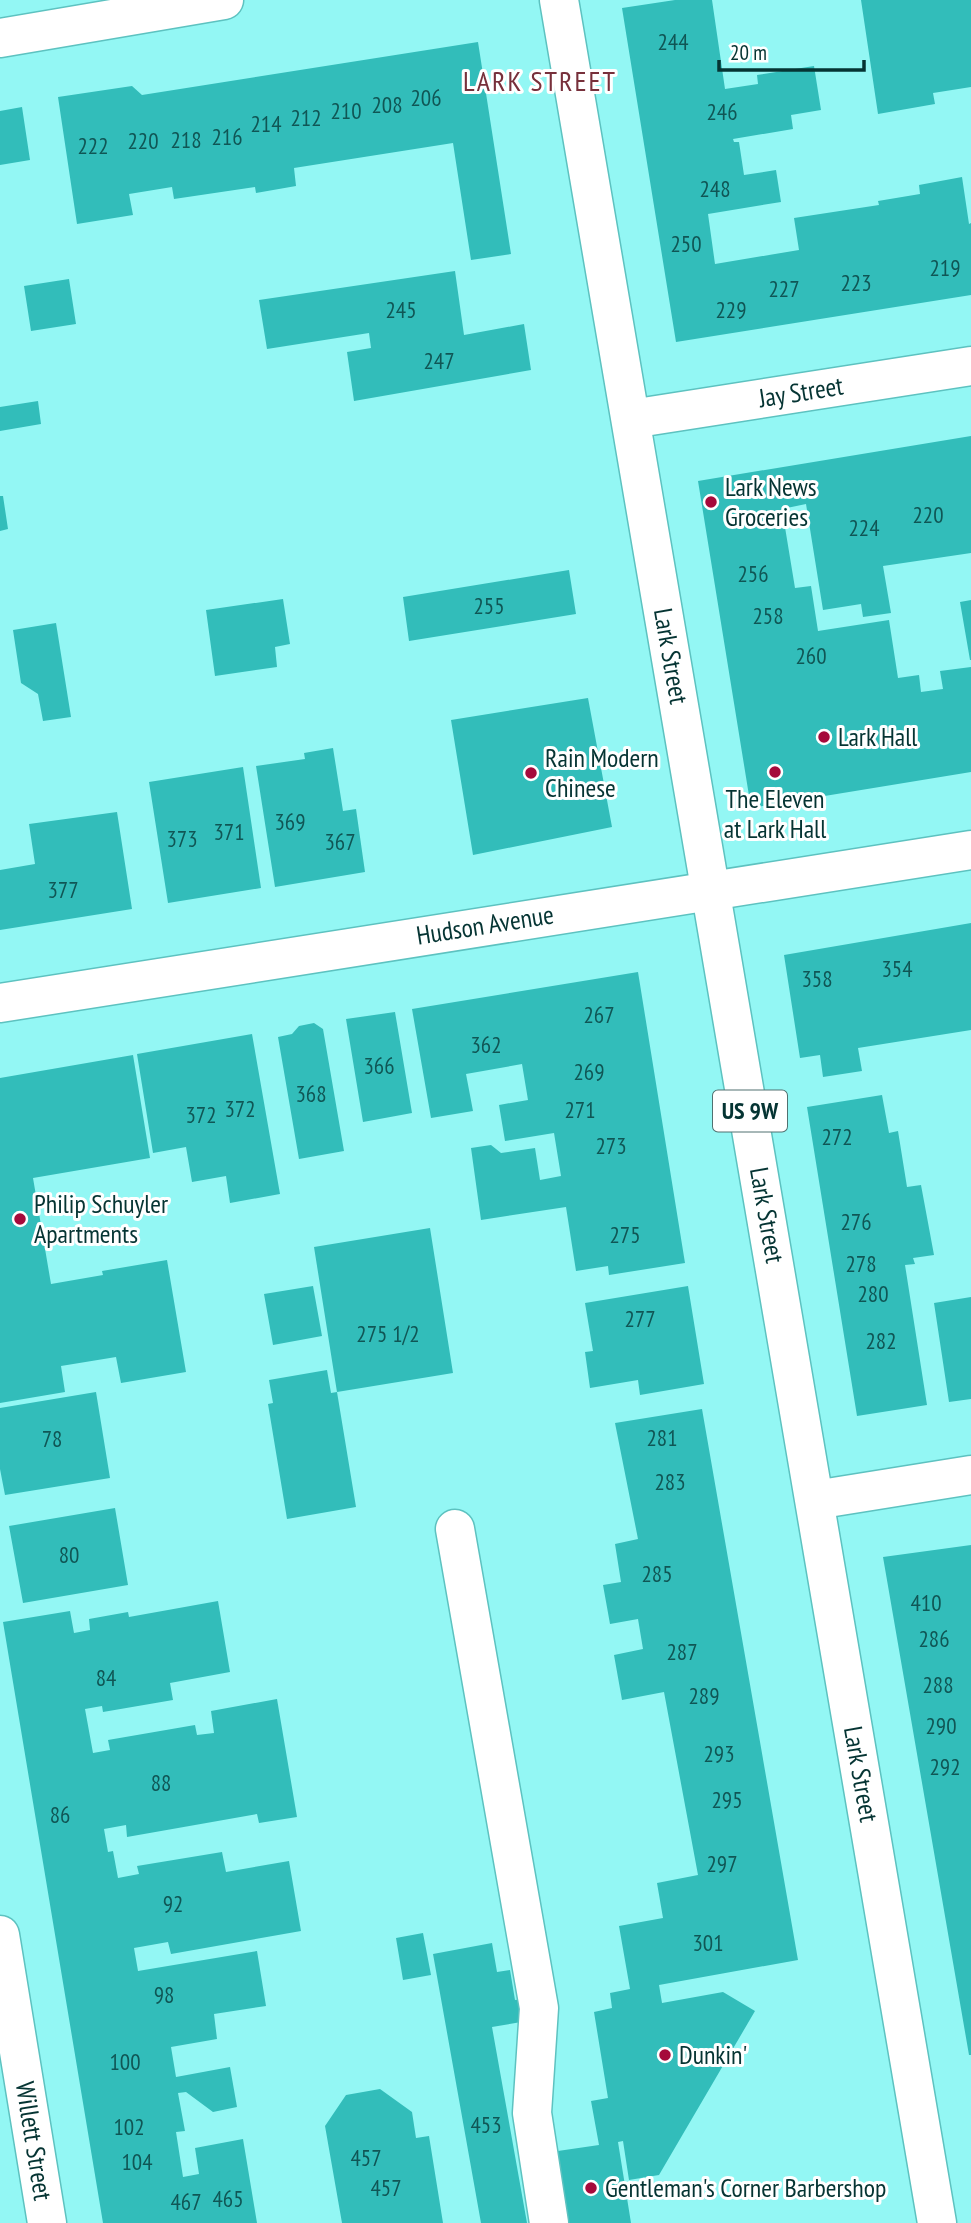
<svg xmlns="http://www.w3.org/2000/svg" width="971" height="2223" font-family="'PT Sans Narrow',sans-serif">
<style>
.building{fill:#32bdba}
.lines{fill:none;stroke-linecap:round;stroke-linejoin:round}
.minor-casing{stroke:#5dc2c0;stroke-width:41}
.major-casing{stroke:#5dc2c0;stroke-width:41}
.minor{stroke:#fff;stroke-width:38}
.major{stroke:#fff;stroke-width:38}
.poi-dot{fill:#a50a3b;stroke:#fff;stroke-width:2.5}
.labels{text-anchor:middle;stroke-width:6;stroke-linejoin:round;paint-order:stroke}
.number-label{font-size:23px;fill:#105655}
.shield{fill:#fff;stroke:#507170;stroke-width:2}
.shield-label{font-size:24px;font-weight:bold;fill:#053433}
.street-label{font-size:26px;fill:#053433;stroke:#fff}
.poi-label{font-size:26px;fill:#053433;stroke:#fff;text-anchor:start}
.neighbourhood-label{font-size:28px;letter-spacing:2px;fill:#77303b;stroke:#fff}
</style>
<rect width="100%" height="100%" fill="#93f7f4"/>
<!-- building -->
<path class="building" d="M 675,0 L 712,0 L 725,89 L 758,84 L 757,75 L 814,66 L 821,110 L 791,115 L 793,129 L 733,139 L 734,142 L 739,142 L 744,175 L 776,170 L 781,202 L 708,214 L 715,264 L 799,250 L 794,218 L 879,205 L 878,201 L 920,194 L 919,185 L 962,177 L 969,224 L 971,223 L 971,295 L 676,342 L 622,8 Z
M 861,0 L 971,0 L 971,87 L 933,93 L 935,104 L 878,114 Z
M 478,42 L 511,254 L 471,260 L 453,143 L 294,168 L 296,186 L 256,193 L 255,187 L 174,199 L 172,187 L 129,194 L 133,215 L 77,224 L 58,97 L 132,86 L 142,95 Z
M 22,107 L 30,160 L 0,165 L 0,111 Z
M 455,271 L 464,335 L 524,324 L 531,370 L 354,401 L 347,352 L 371,348 L 369,333 L 267,349 L 259,300 Z
M 69,279 L 76,324 L 31,331 L 24,286 Z
M 38,401 L 41,424 L 0,431 L 0,407 Z
M 971,436 L 971,553 L 883,566 L 891,613 L 863,617 L 861,604 L 823,610 L 806,504 L 782,509 L 795,588 L 811,586 L 818,631 L 889,620 L 898,678 L 919,675 L 921,692 L 943,689 L 940,671 L 971,667 L 971,772 L 751,808 L 698,481 Z
M 0,496 L 3,496 L 8,529 L 0,531 Z
M 569,570 L 576,614 L 409,641 L 403,597 Z
M 283,599 L 290,644 L 275,647 L 277,667 L 215,676 L 206,610 Z
M 971,600 L 971,660 L 970,660 L 960,602 Z
M 56,623 L 71,717 L 43,721 L 38,694 L 21,683 L 13,630 Z
M 588,698 L 612,827 L 473,855 L 451,720 Z
M 333,748 L 343,811 L 356,809 L 365,872 L 275,887 L 256,766 L 305,759 L 304,753 Z
M 243,767 L 261,888 L 168,903 L 149,782 Z
M 117,812 L 132,909 L 0,930 L 0,870 L 35,864 L 29,824 Z
M 971,923 L 971,1030 L 858,1048 L 862,1071 L 823,1077 L 820,1055 L 800,1058 L 784,955 Z
M 638,972 L 685,1263 L 609,1275 L 608,1266 L 576,1271 L 566,1207 L 481,1220 L 471,1148 L 491,1145 L 501,1153 L 535,1148 L 540,1180 L 561,1176 L 554,1133 L 505,1141 L 499,1105 L 528,1100 L 522,1064 L 466,1074 L 473,1111 L 431,1118 L 412,1009 Z
M 395,1012 L 412,1113 L 363,1122 L 346,1019 Z
M 314,1023 L 323,1029 L 344,1151 L 299,1159 L 278,1037 L 292,1034 L 299,1026 Z
M 252,1034 L 280,1194 L 230,1203 L 226,1176 L 192,1182 L 186,1147 L 153,1153 L 137,1054 Z
M 133,1055 L 150,1158 L 33,1178 L 51,1284 L 103,1275 L 102,1271 L 167,1260 L 186,1372 L 121,1383 L 116,1357 L 61,1366 L 65,1392 L 0,1403 L 0,1078 Z
M 882,1095 L 889,1133 L 898,1131 L 907,1187 L 921,1185 L 934,1255 L 913,1258 L 915,1264 L 905,1265 L 927,1405 L 857,1416 L 807,1107 Z
M 430,1228 L 453,1373 L 337,1392 L 314,1247 Z
M 313,1286 L 322,1336 L 273,1345 L 264,1294 Z
M 688,1286 L 704,1384 L 640,1395 L 638,1380 L 590,1388 L 585,1352 L 593,1351 L 585,1303 Z
M 971,1297 L 971,1399 L 949,1402 L 934,1303 Z
M 327,1370 L 331,1393 L 337,1392 L 356,1507 L 287,1519 L 268,1404 L 273,1403 L 269,1380 Z
M 96,1392 L 110,1478 L 5,1495 L 0,1469 L 0,1408 Z
M 702,1409 L 798,1960 L 659,1985 L 662,2003 L 723,1992 L 755,2011 L 659,2175 L 629,2180 L 623,2141 L 618,2142 L 631,2223 L 562,2223 L 551,2152 L 599,2145 L 591,2101 L 608,2098 L 594,2012 L 612,2008 L 610,1993 L 630,1989 L 619,1926 L 663,1918 L 657,1883 L 698,1875 L 664,1692 L 622,1700 L 614,1655 L 643,1649 L 638,1619 L 610,1624 L 603,1585 L 621,1582 L 615,1544 L 638,1539 L 615,1423 Z
M 115,1508 L 128,1585 L 23,1603 L 9,1526 Z
M 971,1545 L 971,2055 L 969,2055 L 883,1557 Z
M 218,1601 L 230,1672 L 170,1683 L 173,1700 L 103,1712 L 102,1706 L 85,1709 L 93,1753 L 110,1750 L 108,1740 L 195,1725 L 197,1735 L 214,1733 L 211,1711 L 277,1699 L 297,1817 L 259,1823 L 257,1814 L 127,1837 L 126,1825 L 104,1829 L 108,1852 L 113,1851 L 118,1878 L 139,1874 L 137,1866 L 222,1852 L 226,1872 L 289,1861 L 301,1931 L 171,1954 L 168,1942 L 134,1948 L 138,1971 L 257,1951 L 266,2006 L 214,2014 L 217,2039 L 171,2047 L 176,2077 L 230,2067 L 237,2107 L 213,2112 L 186,2092 L 178,2093 L 185,2131 L 176,2132 L 183,2177 L 199,2174 L 195,2148 L 243,2139 L 257,2223 L 103,2223 L 3,1622 L 70,1611 L 74,1633 L 90,1630 L 89,1619 L 128,1612 L 129,1617 Z
M 423,1933 L 431,1975 L 403,1980 L 396,1938 Z
M 492,1943 L 497,1972 L 510,1970 L 515,2000 L 523,1999 L 527,2021 L 492,2027 L 527,2223 L 481,2223 L 433,1954 Z
M 380,2089 L 412,2112 L 416,2138 L 429,2136 L 443,2223 L 342,2223 L 325,2126 L 346,2095 Z"/>
<g class="lines">
<defs>
<path id="minor" d="M 0,38 L 224,0
M 631,419 L 971,366
M 0,1003 L 971,850
M 815,1500 L 971,1475
M 455,1529 L 539,2008 L 532,2113 L 549,2223
M 0,1935 L 47,2223"/>
<path id="major" d="M 559,0 L 937,2223"/>
</defs>
<!-- minor casing -->
<use href="#minor" class="minor-casing"/>
<!-- major casing -->
<use href="#major" class="major-casing"/>
<!-- minor -->
<use href="#minor" class="minor"/>
<!-- major -->
<use href="#major" class="major"/>
</g>
<!-- markers -->
<g class="poi-dot">
<circle cx="711" cy="502" r="7"/>
<circle cx="824" cy="737" r="7"/>
<circle cx="775" cy="772" r="7"/>
<circle cx="531" cy="773" r="7"/>
<circle cx="20" cy="1219" r="7"/>
<circle cx="665" cy="2055" r="7"/>
<circle cx="591" cy="2188" r="7"/>
</g>
<g class="labels">
<!-- number labels -->
<g class="number-label">
<text x="673" y="50">244</text>
<text x="426" y="106">206</text>
<text x="387" y="113">208</text>
<text x="346" y="119">210</text>
<text x="722" y="120">246</text>
<text x="306" y="126">212</text>
<text x="266" y="132">214</text>
<text x="227" y="145">216</text>
<text x="186" y="148">218</text>
<text x="143" y="149">220</text>
<text x="93" y="154">222</text>
<text x="715" y="197">248</text>
<text x="686" y="252">250</text>
<text x="945" y="276">219</text>
<text x="856" y="291">223</text>
<text x="784" y="297">227</text>
<text x="401" y="318">245</text>
<text x="731" y="318">229</text>
<text x="439" y="369">247</text>
<text x="928" y="523">220</text>
<text x="864" y="536">224</text>
<text x="753" y="582">256</text>
<text x="489" y="614">255</text>
<text x="768" y="624">258</text>
<text x="811" y="664">260</text>
<text x="290" y="830">369</text>
<text x="229" y="840">371</text>
<text x="182" y="847">373</text>
<text x="340" y="850">367</text>
<text x="63" y="898">377</text>
<text x="897" y="977">354</text>
<text x="817" y="987">358</text>
<text x="599" y="1023">267</text>
<text x="486" y="1053">362</text>
<text x="379" y="1074">366</text>
<text x="589" y="1080">269</text>
<text x="311" y="1102">368</text>
<text x="240" y="1117">372</text>
<text x="580" y="1118">271</text>
<text x="201" y="1123">372</text>
<text x="837" y="1145">272</text>
<text x="611" y="1154">273</text>
<text x="856" y="1230">276</text>
<text x="625" y="1243">275</text>
<text x="861" y="1272">278</text>
<text x="873" y="1302">280</text>
<text x="640" y="1327">277</text>
<text x="388" y="1342">275 1/2</text>
<text x="881" y="1349">282</text>
<text x="662" y="1446">281</text>
<text x="52" y="1447">78</text>
<text x="670" y="1490">283</text>
<text x="69" y="1563">80</text>
<text x="657" y="1582">285</text>
<text x="926" y="1611">410</text>
<text x="934" y="1647">286</text>
<text x="682" y="1660">287</text>
<text x="106" y="1686">84</text>
<text x="938" y="1693">288</text>
<text x="704" y="1704">289</text>
<text x="941" y="1734">290</text>
<text x="719" y="1762">293</text>
<text x="945" y="1775">292</text>
<text x="161" y="1791">88</text>
<text x="727" y="1808">295</text>
<text x="60" y="1823">86</text>
<text x="722" y="1872">297</text>
<text x="173" y="1912">92</text>
<text x="708" y="1951">301</text>
<text x="164" y="2003">98</text>
<text x="125" y="2070">100</text>
<text x="486" y="2133">453</text>
<text x="129" y="2135">102</text>
<text x="366" y="2166">457</text>
<text x="137" y="2170">104</text>
<text x="386" y="2196">457</text>
<text x="228" y="2207">465</text>
<text x="186" y="2210">467</text>
</g>
<!-- shield labels -->
<rect class="shield" x="713" y="1090.5" width="74" height="41" rx="5"/>
<g class="shield-label">
<text x="750" y="1119">US 9W</text>
</g>
<!-- street labels -->
<g class="street-label">
<text transform="translate(801 392) rotate(-9)" y="9">Jay Street</text>
<text transform="translate(671 656) rotate(80)" y="9">Lark Street</text>
<text transform="translate(485 925) rotate(-9)" y="9">Hudson Avenue</text>
<text transform="translate(767 1215) rotate(80)" y="9">Lark Street</text>
<text transform="translate(861 1774) rotate(80)" y="9">Lark Street</text>
<text transform="translate(34 2141) rotate(81)" y="9">Willett Street</text>
</g>
<!-- poi labels -->
<g class="poi-label">
<text x="725" y="496">Lark News<tspan x="725" dy="30">Groceries</tspan></text>
<text x="838" y="746">Lark Hall</text>
<text x="545" y="767">Rain Modern<tspan x="545" dy="30">Chinese</tspan></text>
<text x="775" y="808" text-anchor="middle">The Eleven<tspan x="775" dy="30">at Lark Hall</tspan></text>
<text x="34" y="1213">Philip Schuyler<tspan x="34" dy="30">Apartments</tspan></text>
<text x="679" y="2064">Dunkin'</text>
<text x="605" y="2197">Gentleman's Corner Barbershop</text>
</g>
<!-- neighbourhood labels -->
<g class="neighbourhood-label">
<text x="540" y="91">LARK STREET</text>
</g>
</g>
<!-- scale -->
<path d="M719 60v10h145v-10" fill="none" stroke="#053433" stroke-width="3.5"/>
<text x="730" y="60" font-size="21" fill="#053433" stroke="#ffffff" stroke-width="5" paint-order="stroke">20 m</text>
</svg>
